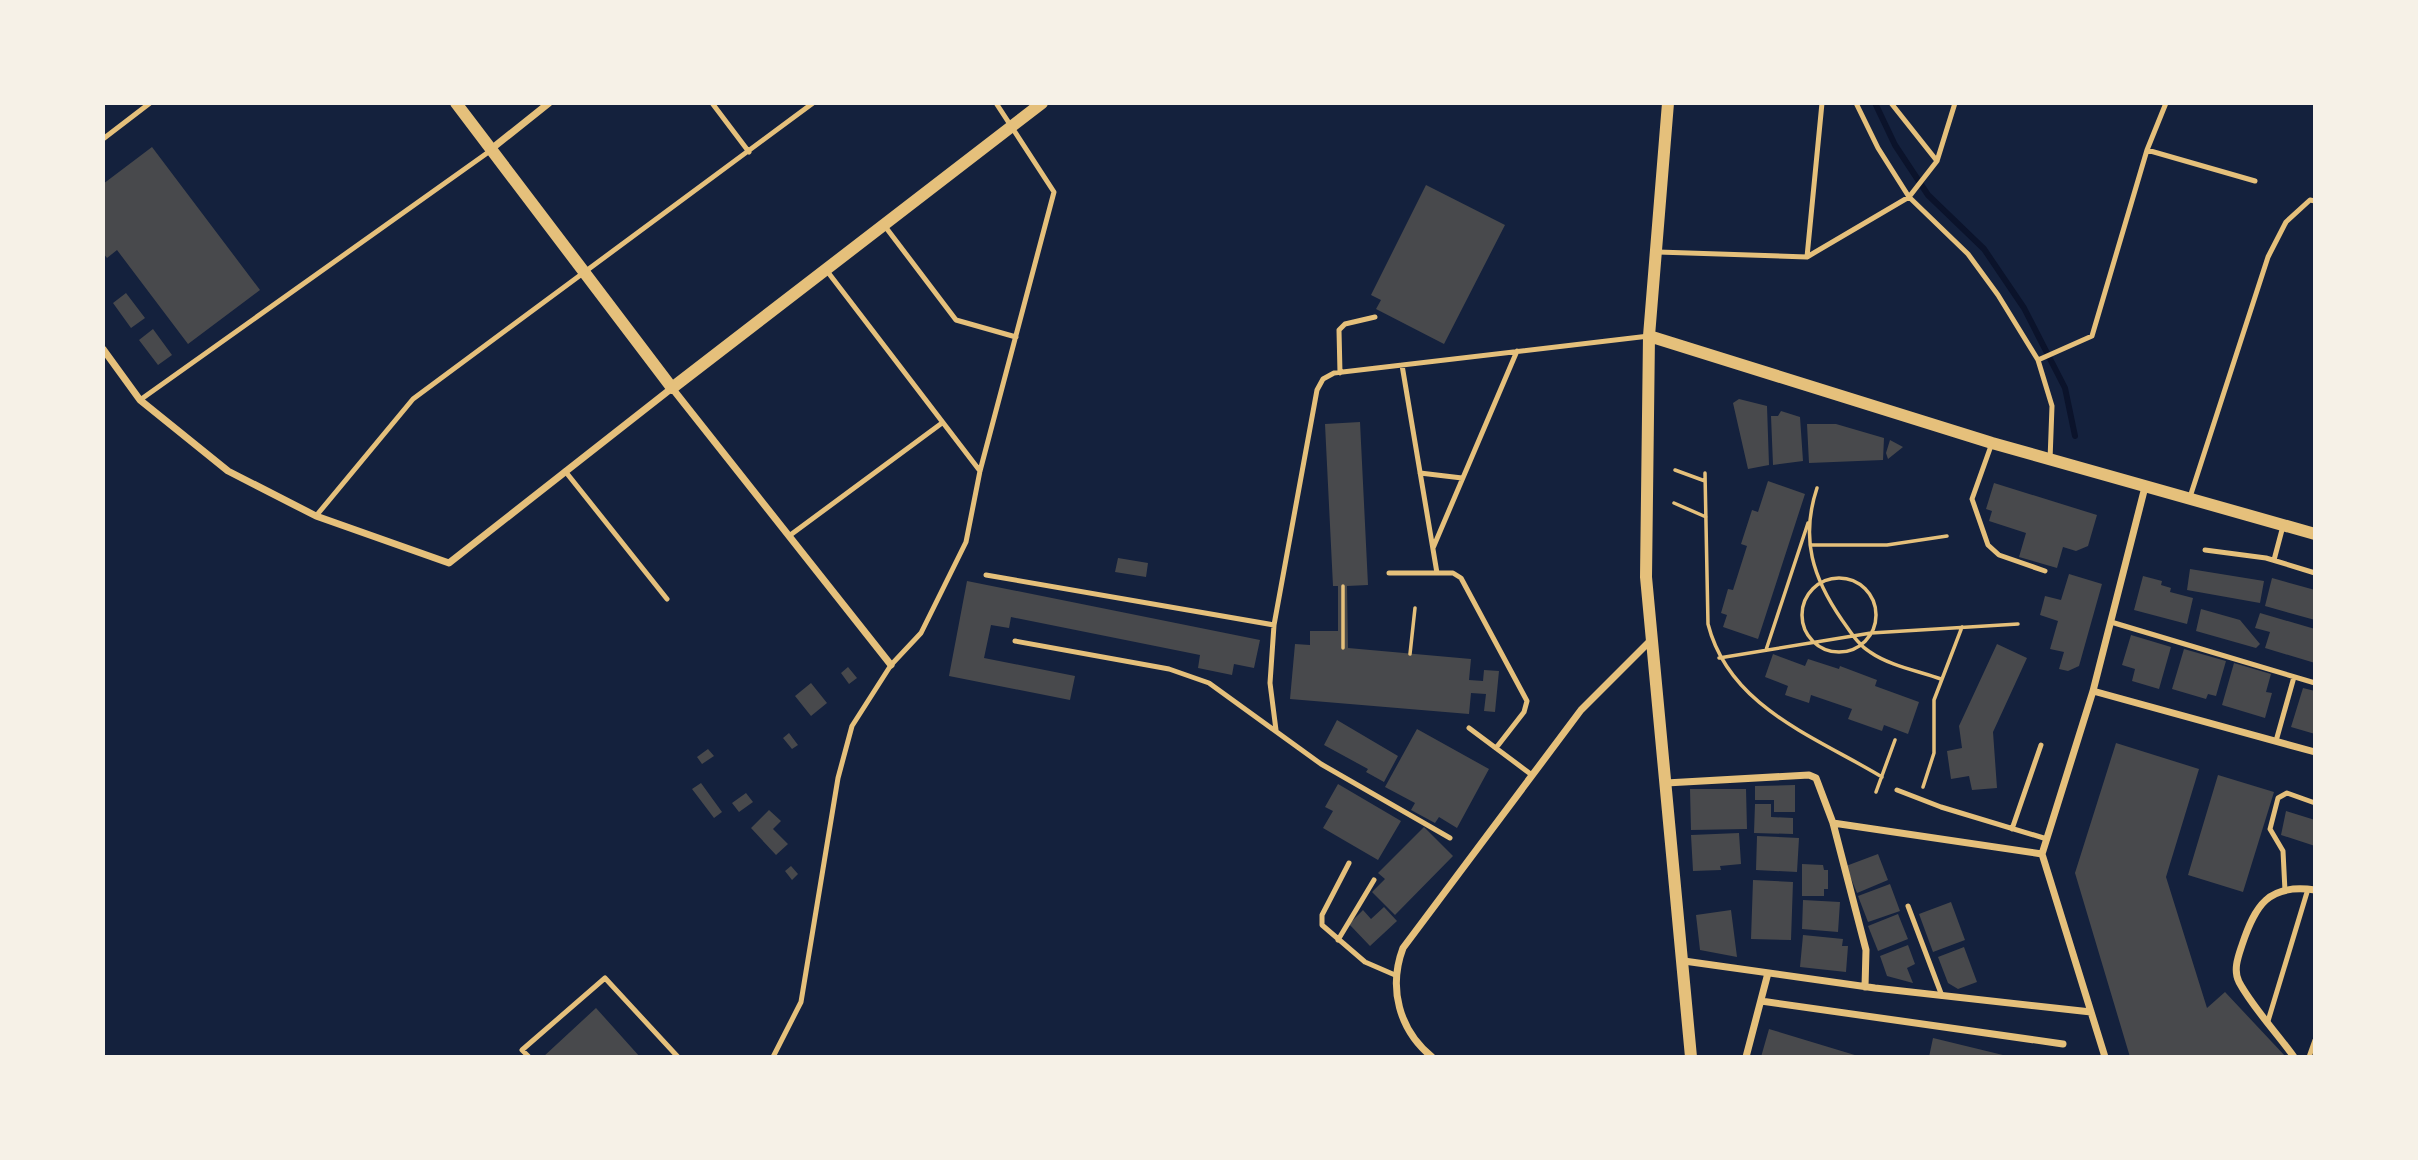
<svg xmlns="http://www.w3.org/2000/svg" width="2418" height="1160" font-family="'Source Sans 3',sans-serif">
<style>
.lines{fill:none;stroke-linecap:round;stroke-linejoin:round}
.stream{stroke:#0b132b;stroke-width:6}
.building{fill:#48494c}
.path{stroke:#e5c07b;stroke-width:3.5}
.service{stroke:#e5c07b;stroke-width:5}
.minor{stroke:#e5c07b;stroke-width:7}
.tertiary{stroke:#e5c07b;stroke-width:12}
</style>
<rect width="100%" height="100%" fill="#14213d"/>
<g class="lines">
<!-- stream -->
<path class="stream" d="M 1875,103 L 1895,145 L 1928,195 L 1984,249 L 2024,308 L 2065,388 L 2075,436"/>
</g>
<!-- building -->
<path class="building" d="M 152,147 L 260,290 L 188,344 L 117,250 L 107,258 L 103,253 L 103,184 Z
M 1426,185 L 1505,225 L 1444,344 L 1376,309 L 1381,300 L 1371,295 Z
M 126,293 L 145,318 L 131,328 L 113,303 Z
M 153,329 L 172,355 L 158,365 L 139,340 Z
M 1739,399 L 1767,406 L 1769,465 L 1748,469 L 1733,403 Z
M 1781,411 L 1800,417 L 1803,461 L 1773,465 L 1771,416 L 1778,416 Z
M 1360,422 L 1368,585 L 1347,586 L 1348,648 L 1471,659 L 1469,680 L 1483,681 L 1484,670 L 1499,671 L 1495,712 L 1484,711 L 1486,694 L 1471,693 L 1469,714 L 1290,699 L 1295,644 L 1310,645 L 1310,631 L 1338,631 L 1338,586 L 1333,586 L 1325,424 Z
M 1807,424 L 1836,424 L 1884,438 L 1883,460 L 1809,463 Z
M 1890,440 L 1903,447 L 1888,459 L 1886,453 Z
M 1768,481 L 1805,494 L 1758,639 L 1723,627 L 1727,615 L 1721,613 L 1728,589 L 1733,590 L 1747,546 L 1741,544 L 1752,510 L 1758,512 Z
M 1994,483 L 2097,515 L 2088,546 L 2076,551 L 2063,547 L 2057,568 L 2019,557 L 2026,533 L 1989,521 L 1992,511 L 1986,509 Z
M 1118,558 L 1148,563 L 1146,577 L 1115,572 Z
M 2190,569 L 2264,581 L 2260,603 L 2187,590 Z
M 2069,574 L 2102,584 L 2079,666 L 2068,671 L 2059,669 L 2064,652 L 2050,649 L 2058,621 L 2040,615 L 2045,596 L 2061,600 Z
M 2143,576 L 2162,581 L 2161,585 L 2171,588 L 2170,592 L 2193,598 L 2187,624 L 2134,610 Z
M 2272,578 L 2315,590 L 2315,620 L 2265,606 Z
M 967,581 L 1260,640 L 1254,668 L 1234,664 L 1232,675 L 1198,668 L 1200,655 L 1011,617 L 1009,628 L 991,625 L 984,658 L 1075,676 L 1070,700 L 949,676 Z
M 2201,609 L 2240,620 L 2260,644 L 2256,648 L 2196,631 Z
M 2260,613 L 2315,629 L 2315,663 L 2265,648 L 2270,632 L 2255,628 Z
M 2131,635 L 2171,647 L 2159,689 L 2132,681 L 2135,669 L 2122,665 Z
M 1997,644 L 2027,658 L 1993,732 L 1997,788 L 1972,790 L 1969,776 L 1951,779 L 1947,751 L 1962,748 L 1959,726 Z
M 2184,649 L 2226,661 L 2216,696 L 2208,694 L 2206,699 L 2172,689 Z
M 1773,654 L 1805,666 L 1808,659 L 1839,669 L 1840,666 L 1877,680 L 1875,686 L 1919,702 L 1908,734 L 1884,725 L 1882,731 L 1848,719 L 1852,709 L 1811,695 L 1809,703 L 1785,695 L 1788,686 L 1765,677 Z
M 2234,663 L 2271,674 L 2266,692 L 2272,693 L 2265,718 L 2222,705 Z
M 848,667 L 857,678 L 849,684 L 841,673 Z
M 811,683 L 827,703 L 811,716 L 795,696 Z
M 2303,688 L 2315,691 L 2315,734 L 2291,727 Z
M 1337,720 L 1398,756 L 1384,782 L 1366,772 L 1368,769 L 1324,745 Z
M 1417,729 L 1489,769 L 1457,828 L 1439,817 L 1435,823 L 1411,810 L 1415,803 L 1385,787 Z
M 789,733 L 798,745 L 792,749 L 783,738 Z
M 2116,743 L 2199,769 L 2166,877 L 2207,1008 L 2225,992 L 2286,1057 L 2130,1057 L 2075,873 Z
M 708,749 L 714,756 L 702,764 L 697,757 Z
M 2218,775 L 2274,792 L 2243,892 L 2188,875 Z
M 701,783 L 722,812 L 714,818 L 692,789 Z
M 1338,784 L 1401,821 L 1378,860 L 1323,828 L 1333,811 L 1325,807 Z
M 1795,785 L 1795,812 L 1774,812 L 1774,800 L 1755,800 L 1755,786 Z
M 1690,789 L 1746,789 L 1747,829 L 1691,830 Z
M 746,793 L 753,802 L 739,812 L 732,803 Z
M 1755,804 L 1771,804 L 1771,817 L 1793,818 L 1793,834 L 1754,833 Z
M 769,810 L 781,821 L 773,829 L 788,844 L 776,855 L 751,828 Z
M 2286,811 L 2315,820 L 2315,846 L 2281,835 Z
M 1424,827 L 1453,856 L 1395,915 L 1372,892 L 1385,879 L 1378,873 Z
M 1739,833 L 1741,864 L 1720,866 L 1721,870 L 1693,871 L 1691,835 Z
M 1757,836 L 1799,838 L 1797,872 L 1756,870 Z
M 1878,854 L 1888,880 L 1857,893 L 1846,866 Z
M 1802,864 L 1823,865 L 1824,870 L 1828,870 L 1828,889 L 1824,889 L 1824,896 L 1802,896 Z
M 791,866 L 798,874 L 792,880 L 785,871 Z
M 1753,880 L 1793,882 L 1791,940 L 1751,939 Z
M 1890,884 L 1900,911 L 1868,922 L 1858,896 Z
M 1803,900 L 1840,902 L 1838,932 L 1802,929 Z
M 1951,902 L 1965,940 L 1933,952 L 1919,914 Z
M 1384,907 L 1397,921 L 1370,946 L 1349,924 L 1363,910 L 1371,919 Z
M 1731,910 L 1737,957 L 1700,950 L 1696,915 Z
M 1898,914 L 1908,939 L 1878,951 L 1868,926 Z
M 1803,935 L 1843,939 L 1842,946 L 1848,946 L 1846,972 L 1800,967 Z
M 1908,945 L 1915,964 L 1907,968 L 1913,983 L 1887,976 L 1880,956 Z
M 1964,947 L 1977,982 L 1958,989 L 1948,983 L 1938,957 Z
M 596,1008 L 640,1057 L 543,1057 Z
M 1769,1029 L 1858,1056 L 1858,1057 L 1761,1057 Z
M 1933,1038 L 2007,1056 L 2007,1057 L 1929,1057 Z"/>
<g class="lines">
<!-- path -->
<path class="path" d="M 1675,470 L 1705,481
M 1705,473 L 1708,624 C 1729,707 1814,736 1882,777
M 1817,488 C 1800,539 1813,578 1842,620 C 1850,631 1858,645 1870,652 C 1890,666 1919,671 1941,679
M 1674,503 L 1706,517
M 1812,545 L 1887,545 L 1947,536
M1802 615a37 37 0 1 1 74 0a37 37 0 1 1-74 0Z
M 1343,648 L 1343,586
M 1766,650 L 1808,523
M 1410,654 L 1415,608
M 1719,658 L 1871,633 L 2018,624
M 1923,787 L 1934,753 L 1934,700 L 1962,627
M 1876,792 L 1895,740"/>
<!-- service -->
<path class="service" d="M 712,103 L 749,152
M 1856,103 L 1878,148 L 1909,197 L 1968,254 L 1998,295 L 2038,360 L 2052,406 L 2050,460
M 1891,103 L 1937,161
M 103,139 L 150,103
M 2147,150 L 2166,103
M 884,225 L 956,320 L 1016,337
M 1658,252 L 1807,257 L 1909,197 L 1937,161 L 1955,103
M 1807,257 L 1822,103
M 827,271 L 980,471
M 2038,360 L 2092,336 L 2147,150 L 2255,181
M 1402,365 L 1437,573
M 1340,373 L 1339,330 L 1345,324 L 1375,317
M 140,400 L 490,151
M 1992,443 L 1972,499 L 1988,545 L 1999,555 L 2045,571
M 565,471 L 667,599
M 1420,473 L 1462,478
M 2190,497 L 2268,257 L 2286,222 L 2310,200 L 2315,201
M 316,516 L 413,399 L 813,103
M 789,536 L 942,423
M 1433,548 L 1517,351
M 2205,550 L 2266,558 L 2315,573
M 2274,560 L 2283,526
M 1389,573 L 1453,573 L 1461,578 L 1527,701 L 1524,712 L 1496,748
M 986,575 L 1274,625
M 2111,622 L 2315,683
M 1015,641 L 1169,669 L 1209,683 L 1321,764 L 1450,838
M 1469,728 L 1532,775
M 1276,730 L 1270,683 L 1274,625 L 1317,390 L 1323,379 L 1334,373 L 1649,336
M 2276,741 L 2294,677
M 1897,790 L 1941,807 L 2047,839
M 2012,829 L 2041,745
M 1349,863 L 1322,915 L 1322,925 L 1365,962 L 1395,975
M 2285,891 L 2283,851 L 2270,829 L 2278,798 L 2287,793 L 2315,803
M 1908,906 L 1942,996
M 1338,940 L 1374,880
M 2268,1021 L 2308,889
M 529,1057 L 522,1050 L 605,978 L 678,1057
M 773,1057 L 801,1002 L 838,778 L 852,726 L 891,665 L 921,633 L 966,542 L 980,471 L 1054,192 L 996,103
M 2309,1057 L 2315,1040"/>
<!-- minor -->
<path class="minor" d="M 490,150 L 549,103
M 103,349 L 140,400 L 228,471 L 316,516 L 449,563 L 672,388 L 891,665
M 2093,691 L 2315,752
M 1666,783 L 1809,775 L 1816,778 L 1833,823 L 1866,950 L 1865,987
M 1833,823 L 2042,854
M 1684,961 L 1875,988 L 2091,1012
M 1761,1001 L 2063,1044
M 1432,1057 C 1399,1030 1388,988 1403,948 L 1581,710 L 1650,641
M 1746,1057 L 1768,973
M 2105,1057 L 2042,854 L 2093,691 L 2145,487
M 2294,1057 C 2277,1033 2253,1008 2239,982 C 2233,970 2238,957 2242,945 C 2255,906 2268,883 2315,890"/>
<!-- tertiary -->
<path class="tertiary" d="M 456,103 L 672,388 L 1042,103
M 1668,103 L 1649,336 L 1646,577 L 1691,1057
M 1649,336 L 1992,443 L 2315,534"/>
</g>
<!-- border -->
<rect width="2418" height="1160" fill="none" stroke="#f6f1e7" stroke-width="210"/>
</svg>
